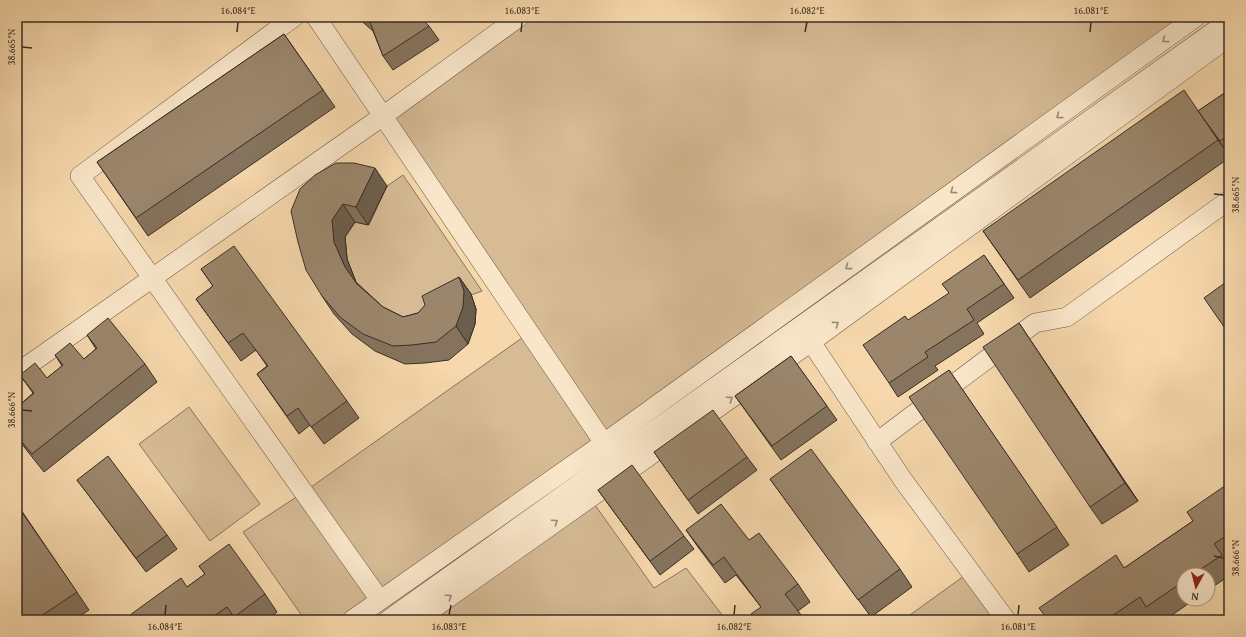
<svg xmlns="http://www.w3.org/2000/svg" width="1246" height="637" font-family="'Gentium Book Plus',serif">
<style>
.green{fill:#d6bb95;stroke:#87745e}
.lines{fill:none;stroke-linecap:round;stroke-linejoin:round}
.street-casing{stroke:#685848;stroke-width:20}
.street{stroke:#f9e6c9;stroke-width:19}
.wall{fill:#85735d;stroke:#382e26}
.shaded-wall{fill:#6c5e4c;stroke:#382e26}
.building{fill:#9b866c;stroke:#382e26}
.oneway{stroke:#988a78}
.ticks{fill:none;stroke:#382e26;stroke-width:1.5}
.neatline{fill:none;stroke:#382e26;stroke-width:1.5}
.ticks-label{font-size:10px;text-anchor:middle;fill:#382e26}
</style>
<rect width="100%" height="100%" fill="#f6d8ac"/>
<filter id="stains"><feTurbulence type="fractalNoise" baseFrequency=".005" numOctaves="4"/><feColorMatrix values="0 0 0 0 .2 0 0 0 0 .09 0 0 0 0 .02 0 0 0 .5 -.17"/></filter>
<radialGradient id="worn" r=".72"><stop offset=".6" stop-color="#630" stop-opacity="0"/><stop offset="1" stop-color="#630" stop-opacity=".3"/></radialGradient>
<!-- green -->
<path class="green" d="M 519,17 L 1172,17 L 1170,36 L 352,620 L 305,620 L 243,532 L 304,492 L 529,333 L 383,116 Z
M 403,175 L 482,291 L 395,324 L 357,285 L 347,259 L 345,237 L 355,222 L 369,225 L 387,186 Z
M 189,407 L 260,504 L 210,541 L 139,444 Z
M 590,498 L 654,588 L 686,568 L 726,620 L 417,620 Z
M 971,571 L 1006,620 L 903,620 Z"/>
<g class="lines">
<defs>
<path id="street" d="M 294,17 L 80,176 L 380,600
M 316,17 L 604,443
M 811,342 L 903,480 L 1006,620
M 17,373 L 383,116 L 519,17
M 877,442 L 1035,323 L 1067,317 L 1229,200
M 352,620 L 604,443 L 1196,17
M 388,620 L 1223,25
M 417,620 L 811,342 L 1229,37"/>
</defs>
<!-- street casing -->
<use href="#street" class="street-casing"/>
<!-- street -->
<use href="#street" class="street"/>
</g>
<!-- wall -->
<path class="wall" d="M 357,17 L 420,17 L 429,26 L 439,40 L 393,70 L 383,56 L 373,31 Z
M 284,34 L 335,107 L 148,236 L 97,162 Z
M 1229,90 L 1229,149 L 1226,151 L 1208,126 L 1229,155 L 1229,158 L 1030,298 L 983,231 L 1198,111 Z
M 315,175 L 387,186 L 368,225 L 355,222 L 345,237 L 347,259 L 356,282 L 383,307 L 403,317 L 418,313 L 459,277 L 471,294 L 476,309 L 475,324 L 468,344 L 449,360 L 425,363 L 405,364 L 375,351 L 352,334 L 334,314 L 322,296 Z
M 984,255 L 1014,298 L 977,323 L 984,334 L 935,366 L 938,370 L 898,397 L 889,383 L 949,293 Z
M 201,269 L 347,401 L 359,418 L 324,444 L 310,425 L 299,434 L 257,374 L 267,366 L 256,350 L 241,361 L 196,299 L 213,286 Z
M 87,335 L 145,364 L 157,382 L 44,472 L 17,438 L 17,397 L 22,403 L 33,393 L 20,375 L 47,378 L 62,366 L 55,355 L 84,359 L 96,349 Z
M 1031,341 L 1138,501 L 1102,524 L 1090,507 Z
M 791,356 L 837,420 L 781,460 L 735,396 Z
M 949,370 L 1069,545 L 1029,572 L 1017,554 Z
M 654,452 L 747,457 L 757,470 L 698,514 Z
M 770,479 L 900,569 L 912,587 L 871,617 Z
M 77,480 L 167,535 L 177,549 L 146,572 L 87,493 Z
M 1229,483 L 1229,559 L 1226,561 L 1229,566 L 1229,576 L 1208,590 L 1208,575 L 1184,575 L 1184,599 L 1195,599 L 1165,620 L 1155,620 L 1152,615 L 1144,620 L 1048,620 L 1193,521 Z
M 598,490 L 684,536 L 694,549 L 660,575 Z
M 17,504 L 89,610 L 74,620 L 23,620 Z
M 686,530 L 749,540 L 798,584 L 810,602 L 798,611 L 761,607 L 736,575 L 725,583 L 698,547 Z
M 199,566 L 265,594 L 277,612 L 266,620 L 133,620 L 187,587 L 205,574 Z"/>
<!-- shaded-wall -->
<path class="shaded-wall" d="M 375,168 L 387,186 L 368,225 L 356,207 Z
M 343,204 L 355,222 L 345,237 L 347,259 L 357,285 L 345,267 L 334,242 L 332,220 Z
M 459,277 L 471,294 L 476,309 L 475,324 L 468,344 L 456,326 Z
M 1019,323 L 1031,341 L 1138,501 L 1125,483 Z"/>
<!-- building -->
<path class="building" d="M 363,17 L 420,17 L 429,26 L 383,56 L 370,22 Z
M 284,34 L 323,90 L 136,218 L 97,162 Z
M 1184,90 L 1218,140 L 1018,280 L 983,231 Z
M 1229,90 L 1229,135 L 1220,141 L 1198,111 Z
M 336,163 L 354,163 L 375,168 L 356,207 L 343,204 L 332,220 L 334,242 L 345,267 L 357,284 L 383,307 L 403,317 L 418,313 L 425,305 L 422,296 L 459,277 L 464,291 L 463,307 L 456,326 L 436,342 L 412,345 L 393,346 L 363,334 L 340,317 L 322,296 L 306,270 L 298,242 L 291,211 L 300,189 L 315,175 Z
M 234,246 L 347,401 L 311,427 L 298,408 L 287,416 L 257,374 L 268,366 L 243,333 L 228,343 L 196,299 L 213,286 L 201,269 Z
M 984,255 L 1004,284 L 967,309 L 974,320 L 925,352 L 928,357 L 889,383 L 863,345 L 905,316 L 908,320 L 949,293 L 942,284 Z
M 1229,280 L 1229,334 L 1204,298 Z
M 108,318 L 145,364 L 32,454 L 17,436 L 17,397 L 22,403 L 34,393 L 20,375 L 35,363 L 47,378 L 63,365 L 55,355 L 70,343 L 84,359 L 97,348 L 87,335 Z
M 1019,323 L 1125,483 L 1090,507 L 983,347 Z
M 791,356 L 827,406 L 772,446 L 735,396 Z
M 949,370 L 1057,527 L 1017,554 L 909,397 Z
M 713,410 L 747,457 L 688,500 L 654,452 Z
M 811,449 L 900,569 L 858,600 L 770,479 Z
M 108,456 L 167,535 L 136,558 L 77,480 Z
M 632,465 L 684,536 L 650,561 L 598,490 Z
M 1229,483 L 1229,534 L 1214,544 L 1222,555 L 1192,575 L 1184,575 L 1184,581 L 1146,607 L 1140,597 L 1106,620 L 1048,620 L 1039,608 L 1116,555 L 1124,568 L 1193,521 L 1187,512 Z
M 721,504 L 749,540 L 759,533 L 798,584 L 785,594 L 805,620 L 755,620 L 751,614 L 761,607 L 724,557 L 713,565 L 686,530 Z
M 17,505 L 77,592 L 35,620 L 23,620 L 17,611 Z
M 229,544 L 265,594 L 234,617 L 227,607 L 214,616 L 217,620 L 133,620 L 130,615 L 181,578 L 187,587 L 205,574 L 199,566 Z"/>
<!-- one-way arrows -->
<defs><path id="oneway-chevron" d="M-2-3.5L2.5 0L-2 3.5" fill="none" stroke-width="1.6" stroke-linecap="round" stroke-linejoin="round"/></defs>
<g class="oneway">
<use href="#oneway-chevron" transform="translate(1165 40) rotate(144)"/>
<use href="#oneway-chevron" transform="translate(1059 116) rotate(144)"/>
<use href="#oneway-chevron" transform="translate(953 191) rotate(144)"/>
<use href="#oneway-chevron" transform="translate(848 267) rotate(144)"/>
<use href="#oneway-chevron" transform="translate(836 324) rotate(-36)"/>
<use href="#oneway-chevron" transform="translate(730 399) rotate(-35)"/>
<use href="#oneway-chevron" transform="translate(555 522) rotate(-35)"/>
<use href="#oneway-chevron" transform="translate(449 597) rotate(-35)"/>
</g>
<!-- ticks -->
<path class="ticks" d="M 237,32 L 238,22M 521,32 L 522,22M 805,32 L 807,22M 1090,32 L 1091,22M 22,47 L 32,48M 1214,194 L 1224,195M 22,410 L 32,411M 1214,556 L 1224,558M 165,615 L 166,605M 449,615 L 451,605M 734,615 L 735,605M 1018,615 L 1019,605"/>
<!-- margin -->
<rect width="1246" height="637" fill="none" stroke="#f6d8ac" stroke-width="44"/>
<!-- north arrow -->
<g transform="translate(1196 587) rotate(187)"><circle r="19" fill="#f9e6c9" stroke="#ac9c88"/>
<path d="M0-3L7 15L0 10L-7 15Z" fill="#8f2418"/>
<text y="-6" font-size="11" font-weight="bold" text-anchor="middle" fill="#382e26">N</text>
</g>
<rect x="22" y="22" width="1202" height="593" class="neatline"/>
<g class="ticks-label">
<text x="238" y="14">16.084°E</text>
<text x="522" y="14">16.083°E</text>
<text x="807" y="14">16.082°E</text>
<text x="1091" y="14">16.081°E</text>
<text transform="translate(11 47) rotate(-90)" y="4">38.665°N</text>
<text transform="translate(1235 195) rotate(-90)" y="4">38.665°N</text>
<text transform="translate(11 410) rotate(-90)" y="4">38.666°N</text>
<text transform="translate(1235 558) rotate(-90)" y="4">38.666°N</text>
<text x="165" y="630">16.084°E</text>
<text x="449" y="630">16.083°E</text>
<text x="734" y="630">16.082°E</text>
<text x="1018" y="630">16.081°E</text>
</g>
<rect width="100%" height="100%" filter="url(#stains)"/>
<rect width="100%" height="100%" fill="url(#worn)"/>
</svg>
